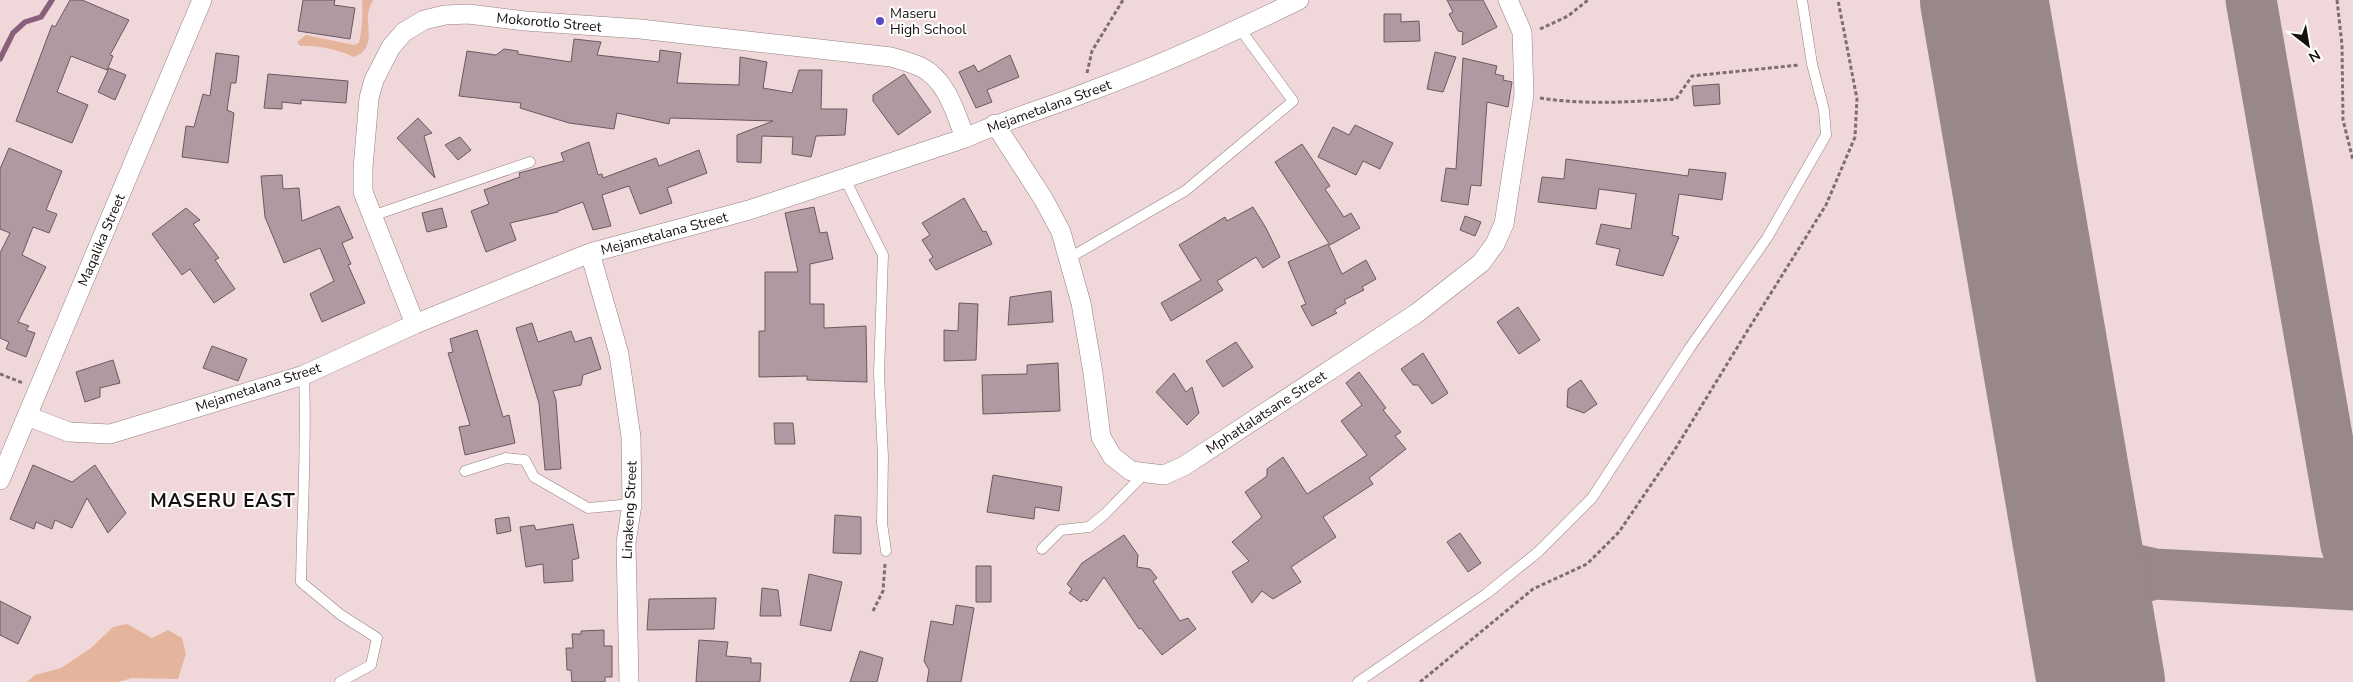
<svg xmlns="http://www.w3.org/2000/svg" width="2353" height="682" font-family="'Nunito Sans',sans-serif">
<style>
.green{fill:#e4b59c}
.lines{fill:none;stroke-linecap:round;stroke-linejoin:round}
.stream{stroke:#87617c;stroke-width:5.5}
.taxiway{stroke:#988888;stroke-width:51}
.runway{stroke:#988888;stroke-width:128}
.building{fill:#af9aa2;stroke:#6b595f}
.lane-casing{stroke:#957f81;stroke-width:11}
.street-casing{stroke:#957f81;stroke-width:20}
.path{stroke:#7e6e6f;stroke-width:3;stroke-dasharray:4 2.5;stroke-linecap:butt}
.lane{stroke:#fff;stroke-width:10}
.street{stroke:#fff;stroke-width:19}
.poi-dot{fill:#5649c1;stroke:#fff;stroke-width:2}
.labels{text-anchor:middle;stroke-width:4;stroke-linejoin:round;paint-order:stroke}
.poi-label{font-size:14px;fill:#171010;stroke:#fff;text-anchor:start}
.street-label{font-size:14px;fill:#171010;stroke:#fff}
.district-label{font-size:19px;font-weight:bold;letter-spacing:1px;fill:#171010;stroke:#fff}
</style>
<rect width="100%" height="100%" fill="#f0d8da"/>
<!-- green -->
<path class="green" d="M 362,0 L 373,0 C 370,6 367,13 368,20 C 369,35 372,52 353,57 C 341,50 314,45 300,46 L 297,42 L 306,35 L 354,45 L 359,43 C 362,28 363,15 362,0 Z
M 127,624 L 152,638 L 168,630 L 182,638 L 186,654 L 178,679 L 132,678 L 118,682 L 27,682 L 35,675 L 61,668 L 91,648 L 113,627 Z"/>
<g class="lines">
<!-- stream -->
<path class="stream" d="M 0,59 L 13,33 L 25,22 L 41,17 L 52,0"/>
<!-- taxiway -->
<path class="taxiway" d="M 2251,0 L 2346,545 L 2353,561
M 2071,511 C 2096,557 2103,564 2155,574 L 2353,585
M 2094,640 C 2107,609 2119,580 2155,574"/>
<!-- runway -->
<path class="runway" d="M 1984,0 L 2101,682"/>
</g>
<!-- building -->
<path class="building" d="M 70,0 L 82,0 L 129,20 L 110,55 L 113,56 L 107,70 L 71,56 L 57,92 L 88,105 L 72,143 L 16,121 L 52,25 L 55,27 Z
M 303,0 L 335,0 L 334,5 L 355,8 L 350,39 L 298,31 Z
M 1447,0 L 1483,0 L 1497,27 L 1462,45 L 1463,32 L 1458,31 L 1449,14 L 1453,12 Z
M 1384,14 L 1401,14 L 1401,22 L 1419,21 L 1420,41 L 1384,42 Z
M 574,39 L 601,42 L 597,55 L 659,62 L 660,50 L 681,53 L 677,83 L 739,85 L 740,57 L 767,62 L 763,88 L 792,93 L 799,70 L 822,70 L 821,109 L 847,109 L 845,135 L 816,136 L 811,157 L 792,154 L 793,137 L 762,136 L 761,163 L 737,162 L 737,135 L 773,121 L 670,118 L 669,124 L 617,113 L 614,129 L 569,123 L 520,108 L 521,103 L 459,96 L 467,51 L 496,55 L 504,49 L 518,51 L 518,54 L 571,62 Z
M 1435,52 L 1456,57 L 1443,92 L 1427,89 Z
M 216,53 L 239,56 L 236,83 L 231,83 L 227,110 L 234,113 L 228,163 L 182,157 L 186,126 L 194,127 L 203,94 L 210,96 Z
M 1010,55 L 1019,77 L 987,90 L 992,102 L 976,108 L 959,72 L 974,65 L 978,72 Z
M 1463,58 L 1497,66 L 1495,74 L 1504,76 L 1503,80 L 1512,82 L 1508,107 L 1487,102 L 1481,186 L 1471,185 L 1468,205 L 1441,201 L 1446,168 L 1456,169 Z
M 109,68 L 126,75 L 115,100 L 98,92 Z
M 268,74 L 348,81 L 346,103 L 301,100 L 301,104 L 282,102 L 282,109 L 264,108 Z
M 904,74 L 931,112 L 898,135 L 873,101 L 873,95 Z
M 1719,84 L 1720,104 L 1694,106 L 1692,86 Z
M 418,118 L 432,133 L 424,136 L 435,178 L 397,138 Z
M 1355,125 L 1393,143 L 1380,169 L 1363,161 L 1356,175 L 1318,157 L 1333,127 L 1349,135 Z
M 460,137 L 471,150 L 458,160 L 445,145 Z
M 589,142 L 598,175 L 602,174 L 603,178 L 656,158 L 659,166 L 699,150 L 707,173 L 667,188 L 672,203 L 640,214 L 629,186 L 602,195 L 611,226 L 593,230 L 583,202 L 558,211 L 558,212 L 510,223 L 516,240 L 486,252 L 471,211 L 489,204 L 484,190 L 520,177 L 519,173 L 564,161 L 561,153 Z
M 1302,144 L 1330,186 L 1325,189 L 1344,217 L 1351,213 L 1360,228 L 1330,245 L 1275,162 Z
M 9,148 L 62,171 L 46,210 L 57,214 L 49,233 L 33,227 L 22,255 L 46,267 L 18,322 L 29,326 L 26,330 L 35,333 L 26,357 L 6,349 L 9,342 L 0,338 L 0,253 L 10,233 L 0,229 L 0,169 Z
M 1566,159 L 1688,176 L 1689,169 L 1726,173 L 1722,200 L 1679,194 L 1672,235 L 1679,237 L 1663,276 L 1616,265 L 1620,249 L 1596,244 L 1601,224 L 1631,229 L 1636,194 L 1599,189 L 1596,209 L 1538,202 L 1542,177 L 1564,179 Z
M 282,175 L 283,189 L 299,188 L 302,221 L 339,206 L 353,238 L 342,243 L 351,264 L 348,265 L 365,303 L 322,322 L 310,294 L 334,281 L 320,248 L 284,263 L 265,217 L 261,176 Z
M 964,198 L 983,232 L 986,231 L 992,244 L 936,270 L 929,260 L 933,257 L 922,240 L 930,235 L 922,223 Z
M 814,207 L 820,233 L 827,232 L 833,259 L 810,264 L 810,304 L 824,304 L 824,328 L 866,326 L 867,382 L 807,380 L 807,376 L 759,377 L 759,331 L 765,331 L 765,272 L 798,272 L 785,213 Z
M 1253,207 L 1266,228 L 1280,257 L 1263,268 L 1256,257 L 1217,281 L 1223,290 L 1171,321 L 1161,303 L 1201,280 L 1179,245 L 1225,217 L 1227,221 Z
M 186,208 L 200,220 L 193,224 L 219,258 L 215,260 L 235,289 L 214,303 L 190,269 L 182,275 L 152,234 Z
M 442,208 L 447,227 L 427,232 L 422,213 Z
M 1465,216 L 1481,222 L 1475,236 L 1460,230 Z
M 1328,244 L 1342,274 L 1366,260 L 1376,279 L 1362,287 L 1364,290 L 1344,300 L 1346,303 L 1334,310 L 1337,313 L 1312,326 L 1301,306 L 1306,304 L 1288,262 Z
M 1051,291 L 1053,322 L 1008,325 L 1010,297 Z
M 959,303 L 978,304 L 976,360 L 944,361 L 944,330 L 958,331 Z
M 1518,307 L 1540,340 L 1519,354 L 1497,322 Z
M 532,323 L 538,342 L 571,331 L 575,342 L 591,337 L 601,369 L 583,375 L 581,385 L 553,391 L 556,400 L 561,469 L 545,470 L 539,403 L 516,328 Z
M 477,330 L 503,417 L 509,415 L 515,443 L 465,455 L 459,427 L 470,425 L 448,353 L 453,352 L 450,339 Z
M 1236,342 L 1253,367 L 1223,387 L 1206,361 Z
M 212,346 L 247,359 L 238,381 L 203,368 Z
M 1423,353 L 1448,393 L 1432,404 L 1418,385 L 1413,385 L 1401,369 Z
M 113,360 L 120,383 L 100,388 L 100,397 L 85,402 L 76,372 Z
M 1058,363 L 1060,411 L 983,414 L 982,375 L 1027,374 L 1027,365 Z
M 1359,372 L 1386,408 L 1383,410 L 1401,432 L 1395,436 L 1406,449 L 1369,478 L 1373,484 L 1323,517 L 1336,537 L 1291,567 L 1301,582 L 1273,599 L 1262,591 L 1252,603 L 1232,572 L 1249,561 L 1232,542 L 1262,517 L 1245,492 L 1267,476 L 1267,469 L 1283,457 L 1307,494 L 1367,455 L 1341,421 L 1362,405 L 1346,383 Z
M 1174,373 L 1186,392 L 1192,387 L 1199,413 L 1187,425 L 1156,392 Z
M 1581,380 L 1597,404 L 1584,413 L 1567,407 L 1568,389 Z
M 774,423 L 793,423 L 795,444 L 775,444 Z
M 33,465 L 72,482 L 95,465 L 126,513 L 108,533 L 87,498 L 72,528 L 55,520 L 52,529 L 36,522 L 34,529 L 10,519 Z
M 993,475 L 1062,487 L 1059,511 L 1035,507 L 1034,519 L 987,512 Z
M 835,515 L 861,517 L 861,554 L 833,553 Z
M 509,517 L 511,531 L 497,534 L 495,519 Z
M 573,524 L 579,558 L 572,560 L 573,581 L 544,583 L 543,564 L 526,567 L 520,527 L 534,525 L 536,530 Z
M 1460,533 L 1481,563 L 1468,572 L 1447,542 Z
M 1124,535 L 1138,555 L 1137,567 L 1150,569 L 1157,578 L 1153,581 L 1180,621 L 1188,618 L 1196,629 L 1162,655 L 1141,628 L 1139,629 L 1104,577 L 1087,601 L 1083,599 L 1081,602 L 1069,593 L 1072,589 L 1067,584 L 1082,563 Z
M 976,566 L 991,566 L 991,602 L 976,602 Z
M 809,574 L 842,582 L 831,631 L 800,625 Z
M 762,588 L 778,590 L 781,616 L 760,616 Z
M 716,598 L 714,629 L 647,630 L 649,599 Z
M 0,601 L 31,617 L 18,644 L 0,635 Z
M 956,605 L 974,608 L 961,682 L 927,682 L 929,670 L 924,661 L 931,621 L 953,625 Z
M 604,630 L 604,646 L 612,646 L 612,677 L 605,677 L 605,682 L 572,682 L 571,670 L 567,670 L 566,648 L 573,648 L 572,634 L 581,634 L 581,631 Z
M 699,640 L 728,642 L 726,656 L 751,658 L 751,663 L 761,663 L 760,682 L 696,682 Z
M 860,651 L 883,658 L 877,682 L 850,682 Z"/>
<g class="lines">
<defs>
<path id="lane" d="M 845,179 L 883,255 L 879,374 L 883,457 L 882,523 L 886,551
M 372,216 L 530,162
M 1069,258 L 1185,191 L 1293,101 L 1240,29
M 304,375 C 307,444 302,513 301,582 L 341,615 L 377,638 L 371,665 L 340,682
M 465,471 L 506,458 L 525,460 L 534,477 L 588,508 L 632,504
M 1042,549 L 1061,530 L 1089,527 L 1105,514 L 1144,474
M 1358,682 L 1486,594 L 1538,552 L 1592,498 L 1689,349 L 1767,238 L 1826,135 L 1824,110 L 1812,64 L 1802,0"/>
<path id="street" d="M 995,124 L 1044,200 L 1061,232 L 1081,303 L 1093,373 L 1101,437 L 1112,456 L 1131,471 L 1164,475 L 1184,466 L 1417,313 L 1481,263 L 1495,244 L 1504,224 L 1524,95 L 1522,32 L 1508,0
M 590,253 L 619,354 L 631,437 L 632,504 L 626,543 L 629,682
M 415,324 L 363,192 L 363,168 L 369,98 L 374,80 L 391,47 L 404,32 L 424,20 L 445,15 L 468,14 L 525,21 L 640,29 L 891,57 C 901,60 912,63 921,67 C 947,80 956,114 965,138
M 27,416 L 69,432 L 110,434 L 304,375 L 415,324 L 590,253 L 749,210 L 965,138 C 1007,119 1050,107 1093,90 C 1164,64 1231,33 1299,0
M 0,480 L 202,0"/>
</defs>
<!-- lane casing -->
<use href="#lane" class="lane-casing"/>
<!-- street casing -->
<use href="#street" class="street-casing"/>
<!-- path -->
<path class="path" d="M 2337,0 L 2342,45 L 2343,120 L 2353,160
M 1540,29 L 1568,16 L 1588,0
M 1087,73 L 1092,51 L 1123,0
M 1540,98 C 1586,105 1630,102 1676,99 L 1692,76 L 1799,65
M 0,374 L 23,383
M 873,611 L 883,591 L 885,564
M 1420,682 L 1533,589 L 1587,564 L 1619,532 L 1674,451 L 1746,333 L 1826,205 L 1855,137 L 1857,99 L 1838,0"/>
<!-- lane -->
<use href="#lane" class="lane"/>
<!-- street -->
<use href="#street" class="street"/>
</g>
<!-- markers -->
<circle class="poi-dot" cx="880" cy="21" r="5"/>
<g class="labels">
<!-- poi labels -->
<g class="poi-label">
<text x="890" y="18">Maseru<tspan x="890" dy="16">High School</tspan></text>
</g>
<!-- street labels -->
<g class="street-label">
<text transform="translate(549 22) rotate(5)" y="5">Mokorotlo Street</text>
<text transform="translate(1049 106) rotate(-20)" y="5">Mejametalana Street</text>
<text transform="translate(664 233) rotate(-15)" y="5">Mejametalana Street</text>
<text transform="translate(101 240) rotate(-67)" y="5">Maqalika Street</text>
<text transform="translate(258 387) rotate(-18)" y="5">Mejametalana Street</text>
<text transform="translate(1266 412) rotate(-33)" y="5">Mphatlalatsane Street</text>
<text transform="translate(629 510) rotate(-87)" y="5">Linakeng Street</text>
</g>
<!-- district labels -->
<g class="district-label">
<text x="223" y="507">MASERU EAST</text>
</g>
</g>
<!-- north arrow -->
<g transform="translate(2308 45) rotate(149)" stroke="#ffffff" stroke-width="4" paint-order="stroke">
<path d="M0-4L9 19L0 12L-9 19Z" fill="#171010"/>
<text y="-8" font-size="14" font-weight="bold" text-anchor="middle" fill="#171010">N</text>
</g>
</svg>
